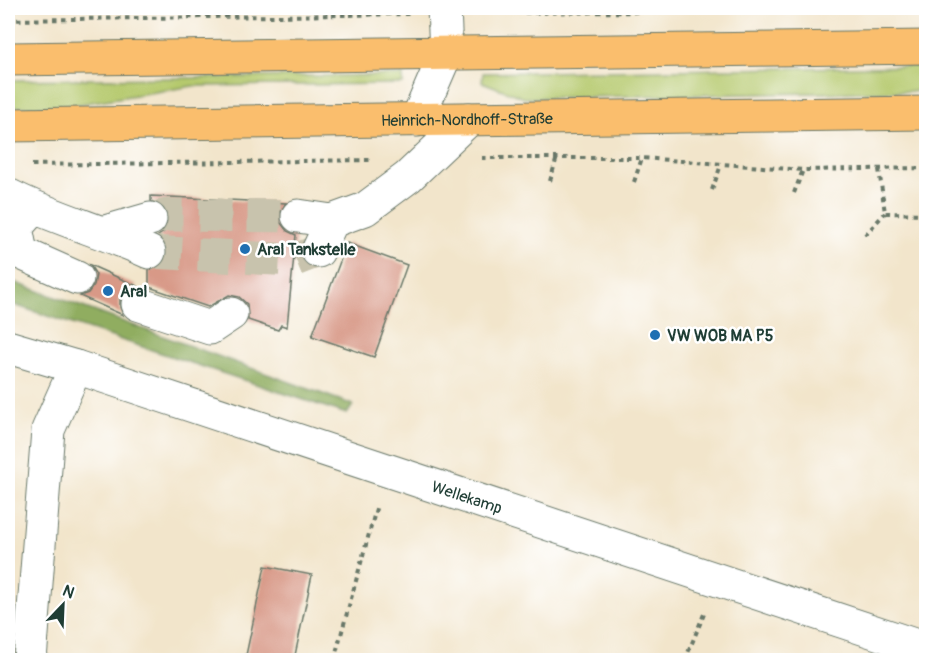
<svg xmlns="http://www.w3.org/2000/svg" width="934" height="668" font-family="Pangolin,sans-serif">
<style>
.green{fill:#b5c96d;stroke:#6a8350;stroke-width:1.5}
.forest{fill:#90ad60;stroke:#58754a;stroke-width:1.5}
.building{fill:#d89987}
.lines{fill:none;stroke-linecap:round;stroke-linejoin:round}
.minor-tunnel{stroke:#c8c3ad;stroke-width:33;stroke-dasharray:33 16;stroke-linecap:butt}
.minor-casing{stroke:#697869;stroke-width:35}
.major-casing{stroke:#697869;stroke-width:35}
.path{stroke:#697869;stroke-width:4;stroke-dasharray:4.5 4.5;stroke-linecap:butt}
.minor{stroke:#fff;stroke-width:33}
.major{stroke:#fabe6d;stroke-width:33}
.poi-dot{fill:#1f6fb2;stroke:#fff;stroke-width:2}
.labels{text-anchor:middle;stroke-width:5;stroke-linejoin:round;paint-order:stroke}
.street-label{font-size:16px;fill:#1f3d34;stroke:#fff}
.poi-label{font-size:16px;font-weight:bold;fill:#1f3d34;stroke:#fff;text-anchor:start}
</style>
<rect width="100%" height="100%" fill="#fff"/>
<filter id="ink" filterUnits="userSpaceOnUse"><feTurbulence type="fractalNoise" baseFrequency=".0167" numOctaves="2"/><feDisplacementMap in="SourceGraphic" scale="12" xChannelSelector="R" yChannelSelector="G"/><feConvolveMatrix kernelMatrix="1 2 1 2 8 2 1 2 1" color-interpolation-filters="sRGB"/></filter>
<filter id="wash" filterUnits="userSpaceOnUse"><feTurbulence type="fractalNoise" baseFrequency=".008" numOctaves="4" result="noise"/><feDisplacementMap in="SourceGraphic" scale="24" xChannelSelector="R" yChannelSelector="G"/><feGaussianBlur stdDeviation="1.35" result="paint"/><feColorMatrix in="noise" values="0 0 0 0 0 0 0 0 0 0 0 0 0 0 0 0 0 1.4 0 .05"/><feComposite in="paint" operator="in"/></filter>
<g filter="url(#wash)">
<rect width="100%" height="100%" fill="#f2e5cb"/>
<!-- green -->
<path class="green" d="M 926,66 L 926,91 L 524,98 L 482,82 L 483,73 Z
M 403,75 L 403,84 L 193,86 L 67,106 L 8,107 L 8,80 Z"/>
<!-- forest -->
<path class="forest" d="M 8,280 L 353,405 L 347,414 L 8,303 Z"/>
<g id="blocks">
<!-- building -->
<path class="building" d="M 151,196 L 286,203 L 280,213 L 280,222 L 287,231 L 296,235 L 287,327 L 281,325 L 278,330 L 248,320 L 247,304 L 239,297 L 229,295 L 208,307 L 149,287 L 149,270 L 160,267 L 166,259 L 167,249 L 164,241 L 158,236 L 164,232 L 168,223 L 168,214 L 163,206 L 151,201 Z
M 347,243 L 407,265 L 374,357 L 312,336 Z
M 90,265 L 137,286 L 126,290 L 120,298 L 120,307 L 123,315 L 80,296 L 88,293 L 94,285 L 96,275 Z
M 265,566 L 312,575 L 294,660 L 245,660 Z"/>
</g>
</g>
<g filter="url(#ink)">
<use href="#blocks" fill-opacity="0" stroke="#697869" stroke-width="1.5"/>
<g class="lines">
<!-- minor-tunnel -->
<path class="minor-tunnel" d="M 150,219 L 167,215 L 298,216
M 149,252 L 295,260 L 318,251"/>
<defs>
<g id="minor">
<path d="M 417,120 L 446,53 L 444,8"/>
<path d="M 8,195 C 53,218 103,231 149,252"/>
<path d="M 33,208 L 16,227 L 21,253 L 77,278"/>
<path d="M 298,216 L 332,221"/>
<path d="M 105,232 L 150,219"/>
<path d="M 318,251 L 332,221 L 365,209 L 408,177 L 469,119"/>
<path d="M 138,304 L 210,328 L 231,314"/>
<path id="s1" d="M 8,347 L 76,367 L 926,649"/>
<path d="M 30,660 L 48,430 L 76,367"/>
</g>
<g id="major">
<path d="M 8,59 L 926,47"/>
<path id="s2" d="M 8,125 L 926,113"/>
</g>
</defs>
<!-- minor casing -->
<use href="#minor" class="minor-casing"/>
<!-- major casing -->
<use href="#major" class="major-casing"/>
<!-- path -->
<path class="path" d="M 480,13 L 659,12
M 8,20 L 410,14
M 482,158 L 642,158 L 803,170 L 926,168
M 32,165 L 370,160
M 879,169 L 885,213 L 926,214
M 550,181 L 557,157
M 634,182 L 642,158
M 712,190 L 721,165
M 794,193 L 803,170
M 865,235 L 885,213
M 334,660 L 377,505
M 685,660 L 704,614"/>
<!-- minor -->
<use href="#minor" class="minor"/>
<!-- major -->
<use href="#major" class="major"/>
</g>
</g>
<!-- markers -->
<g class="poi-dot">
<circle cx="245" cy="249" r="6"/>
<circle cx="108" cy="291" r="6"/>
<circle cx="655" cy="335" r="6"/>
</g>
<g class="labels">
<!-- street labels -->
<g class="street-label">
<text dy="6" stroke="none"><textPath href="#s2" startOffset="459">Heinrich-Nordhoff-Straße</textPath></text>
<text dy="6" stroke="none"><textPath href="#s1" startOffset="483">Wellekamp</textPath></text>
</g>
<!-- poi labels -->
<g class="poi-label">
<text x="257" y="255">Aral Tankstelle</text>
<text x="120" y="297">Aral</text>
<text x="667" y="341">VW WOB MA P5</text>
</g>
</g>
<!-- margin -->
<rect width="934" height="668" fill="none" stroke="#fff" stroke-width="30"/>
<!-- north arrow -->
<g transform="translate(63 605) rotate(23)" stroke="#ffffff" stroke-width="4.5" paint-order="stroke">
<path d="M0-4.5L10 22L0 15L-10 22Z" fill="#1f3d34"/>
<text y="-9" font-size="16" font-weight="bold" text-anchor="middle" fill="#1f3d34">N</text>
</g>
</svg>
